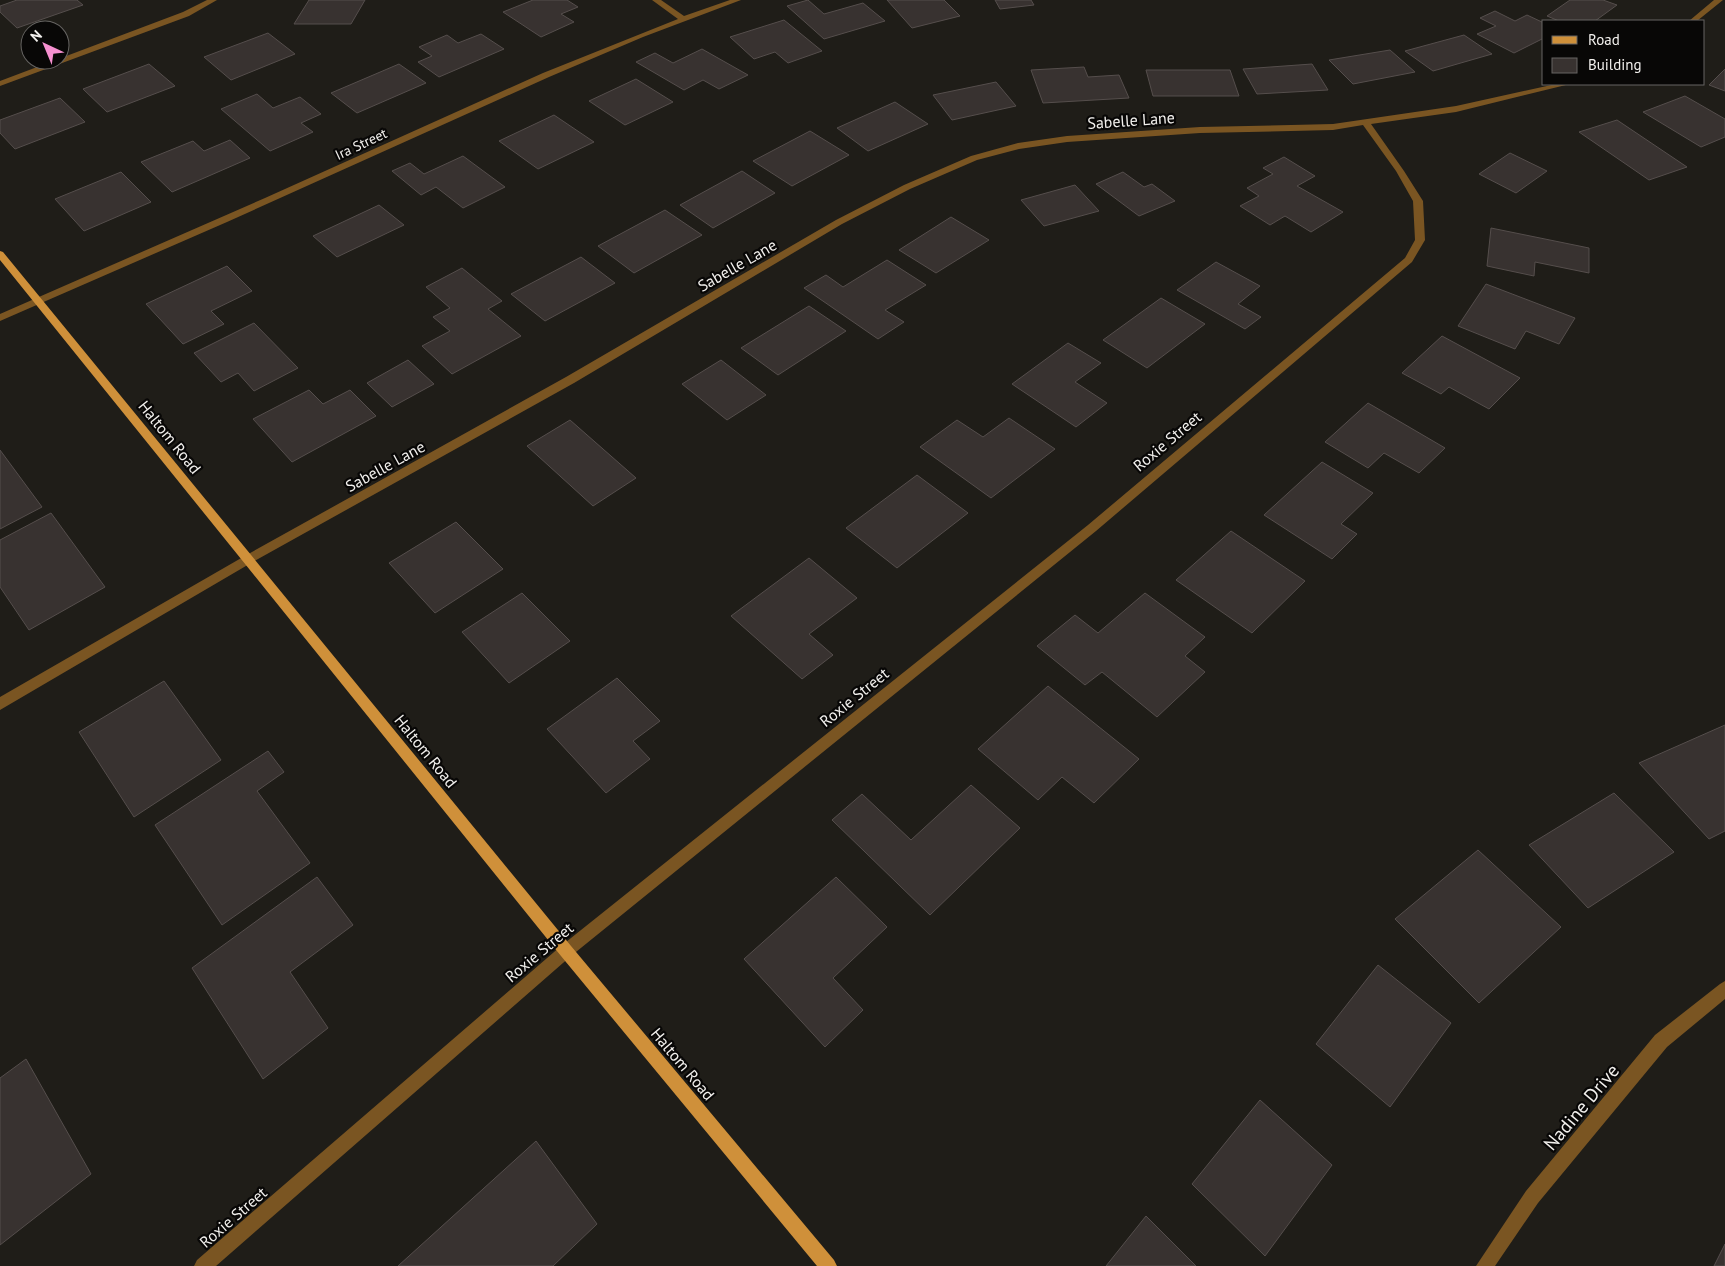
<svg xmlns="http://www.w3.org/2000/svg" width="1725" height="1266" font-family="'PT Sans',sans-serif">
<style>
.building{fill:#383230;stroke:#554e4c}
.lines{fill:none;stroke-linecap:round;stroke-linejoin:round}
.minor{fill:#7a5522;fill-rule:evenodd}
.major{fill:#cf903a;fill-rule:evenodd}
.labels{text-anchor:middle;stroke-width:4.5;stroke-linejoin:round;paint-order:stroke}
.far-street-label{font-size:14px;fill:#f2f0ed;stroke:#080706}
.street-label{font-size:16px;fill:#f2f0ed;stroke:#080706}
.near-street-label{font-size:19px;fill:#f2f0ed;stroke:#080706}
</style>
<rect width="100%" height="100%" fill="#1f1d18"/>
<!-- building -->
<path class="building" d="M 17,0 L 77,0 L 83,5 L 17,28 L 0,12 L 0,6 Z
M 309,0 L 365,0 L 351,24 L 294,24 Z
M 533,0 L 567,0 L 578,7 L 561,14 L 574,22 L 541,37 L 503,12 Z
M 808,0 L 824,14 L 863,3 L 885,21 L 824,39 L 787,6 Z
M 887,0 L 944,0 L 960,16 L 912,28 Z
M 995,0 L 1031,0 L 1034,5 L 1000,9 Z
M 1570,0 L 1603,0 L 1617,5 L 1595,21 L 1559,21 L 1547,16 Z
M 1495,11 L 1515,21 L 1527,15 L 1544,23 L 1544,38 L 1514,53 L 1477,34 L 1496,26 L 1480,18 Z
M 784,20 L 822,51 L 788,63 L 775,52 L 754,59 L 730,37 Z
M 268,33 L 295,54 L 231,80 L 204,57 Z
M 481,34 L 504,49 L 439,77 L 418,62 L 432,56 L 419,47 L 447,35 L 458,43 Z
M 1464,35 L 1492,54 L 1433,71 L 1405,51 Z
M 702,49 L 748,75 L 719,89 L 703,80 L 684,90 L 636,62 L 655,53 L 673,63 Z
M 1390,50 L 1415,72 L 1353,84 L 1329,60 Z
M 149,64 L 175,86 L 107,112 L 83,89 Z
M 399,64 L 426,83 L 357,113 L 331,93 Z
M 1312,64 L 1328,90 L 1257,94 L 1243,69 Z
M 1084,67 L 1088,77 L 1119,75 L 1129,98 L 1043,103 L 1031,70 Z
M 1725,69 L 1725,91 L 1709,85 Z
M 1146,70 L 1230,70 L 1239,96 L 1153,96 Z
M 636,79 L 673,102 L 625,125 L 589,101 Z
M 996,82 L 1016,106 L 952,120 L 933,95 Z
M 257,94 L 273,108 L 300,97 L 321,114 L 301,123 L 313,132 L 270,151 L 221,109 Z
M 1685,96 L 1725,119 L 1725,137 L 1701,147 L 1643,112 Z
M 60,98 L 85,122 L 15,149 L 0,133 L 0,120 Z
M 895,102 L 928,124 L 868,151 L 837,128 Z
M 554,115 L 594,142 L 538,169 L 499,141 Z
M 1617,120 L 1687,167 L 1649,180 L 1579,132 Z
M 810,131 L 849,155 L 792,186 L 753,161 Z
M 230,140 L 250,158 L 172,192 L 141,162 L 193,141 L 204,151 Z
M 1510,153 L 1547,171 L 1516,193 L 1479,174 Z
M 463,156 L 505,187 L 463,208 L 436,187 L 421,195 L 392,171 L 410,163 L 424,174 Z
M 1284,157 L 1315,176 L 1297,186 L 1343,212 L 1311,232 L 1285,216 L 1270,225 L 1240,206 L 1259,196 L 1247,188 L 1273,174 L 1263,168 Z
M 742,171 L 775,193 L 713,228 L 680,205 Z
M 121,172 L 151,202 L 84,231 L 55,199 Z
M 1123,172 L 1144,187 L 1152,184 L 1175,201 L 1139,216 L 1096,184 Z
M 1075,185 L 1099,211 L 1044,226 L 1021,200 Z
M 379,205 L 404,225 L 337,257 L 313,236 Z
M 665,210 L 702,235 L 634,273 L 598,246 Z
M 951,217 L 989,240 L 936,273 L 899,250 Z
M 1491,228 L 1589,248 L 1589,273 L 1535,262 L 1534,276 L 1487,266 Z
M 581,257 L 615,283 L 545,321 L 511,294 Z
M 887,260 L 926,285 L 885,310 L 904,322 L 878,339 L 804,288 L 826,275 L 843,287 Z
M 1216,262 L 1260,286 L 1238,304 L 1261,317 L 1245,329 L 1177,290 Z
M 227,266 L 252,291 L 211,311 L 224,324 L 183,344 L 146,304 Z
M 462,268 L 502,301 L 488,309 L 521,336 L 452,374 L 422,346 L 450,331 L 433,317 L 450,308 L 426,287 Z
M 1486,284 L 1575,318 L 1559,344 L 1526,331 L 1515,349 L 1458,326 Z
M 1161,298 L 1205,324 L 1147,368 L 1103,340 Z
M 809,306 L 846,331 L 778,375 L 741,348 Z
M 254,323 L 298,368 L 254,391 L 238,373 L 221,382 L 194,353 Z
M 1442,336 L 1520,378 L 1489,409 L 1449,387 L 1441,394 L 1402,373 Z
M 1068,343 L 1101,363 L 1075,382 L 1107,403 L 1076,427 L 1012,384 Z
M 408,360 L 434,384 L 392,407 L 367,383 Z
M 721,360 L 766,395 L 727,420 L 682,384 Z
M 309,390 L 323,404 L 350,390 L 376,416 L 292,462 L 253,419 Z
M 1368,403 L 1445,448 L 1419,473 L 1384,453 L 1368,468 L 1325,442 Z
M 1009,418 L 1055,449 L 991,498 L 920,447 L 957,420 L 983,437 Z
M 570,420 L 636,478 L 593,506 L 527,446 Z
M 0,450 L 42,507 L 0,529 Z
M 1322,462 L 1373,493 L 1341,524 L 1357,534 L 1332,559 L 1264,515 Z
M 917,475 L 968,513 L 897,568 L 846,528 Z
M 51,513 L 105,587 L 29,630 L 0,587 L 0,540 Z
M 456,522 L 503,569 L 435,613 L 389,563 Z
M 1231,531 L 1305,581 L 1252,633 L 1176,580 Z
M 809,558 L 857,598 L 809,634 L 833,655 L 802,679 L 731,616 Z
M 522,593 L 570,641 L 509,683 L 462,632 Z
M 1145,593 L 1205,637 L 1185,656 L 1205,672 L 1157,717 L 1102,672 L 1085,685 L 1037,646 L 1075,615 L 1098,633 Z
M 617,678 L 660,721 L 633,741 L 650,759 L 606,793 L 547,729 Z
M 164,681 L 221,760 L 134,817 L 79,732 Z
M 1048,686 L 1139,759 L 1094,803 L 1062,777 L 1038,800 L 978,749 Z
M 1725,725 L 1725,831 L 1709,839 L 1639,763 Z
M 268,751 L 284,772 L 257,791 L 310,863 L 222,925 L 155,825 Z
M 971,785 L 1020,828 L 930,915 L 832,820 L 862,794 L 911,840 Z
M 1614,793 L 1674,852 L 1588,908 L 1529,845 Z
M 1478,850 L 1561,927 L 1479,1003 L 1395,919 Z
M 317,877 L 353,925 L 290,972 L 328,1028 L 263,1079 L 192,968 Z
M 836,877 L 887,927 L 833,978 L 863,1010 L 825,1047 L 744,959 Z
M 1378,965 L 1451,1023 L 1390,1107 L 1316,1044 Z
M 26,1059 L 91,1174 L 0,1245 L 0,1078 Z
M 1260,1100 L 1332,1165 L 1265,1256 L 1192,1184 Z
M 536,1141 L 597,1224 L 553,1266 L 398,1266 Z
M 1146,1216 L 1196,1266 L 1106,1266 Z
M 1725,1244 L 1725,1266 L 1714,1266 Z"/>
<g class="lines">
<!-- minor -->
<path class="minor" d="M 207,0 L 217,0 L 189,16 L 0,86 L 0,81 L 183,12 Z
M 652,0 L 661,0 L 684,16 L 730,0 L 741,0 L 643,37 L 549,77 L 227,222 L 0,321 L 0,314 L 265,198 L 543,73 L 678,19 Z
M 1714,0 L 1723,0 L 1697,21 L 1689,21 Z
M 1556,84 L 1570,84 L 1456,112 L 1371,124 L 1404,171 L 1423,201 L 1425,240 L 1412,262 L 1096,531 L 571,956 L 216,1266 L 194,1266 L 197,1260 L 561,946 L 1088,525 L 1405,258 L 1415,240 L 1413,201 L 1396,171 L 1363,125 L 1333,130 L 1200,133 L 1067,142 L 1019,149 L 977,160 L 910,189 L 842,224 L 574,383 L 251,563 L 0,710 L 0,697 L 243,557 L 566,377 L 836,220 L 904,185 L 971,156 L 1018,143 L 1067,136 L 1200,127 L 1333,124 L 1456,106 Z
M 1725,981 L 1725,999 L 1667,1047 L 1538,1203 L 1495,1266 L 1476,1266 L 1526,1191 L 1655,1035 L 1720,984 Z"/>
<!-- major -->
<path class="major" d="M 0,251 L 3,252 L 571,946 L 834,1260 L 837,1266 L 817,1266 L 561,956 L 0,260 Z"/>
</g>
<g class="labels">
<!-- far-street labels -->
<g class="far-street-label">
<text transform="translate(361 144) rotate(-25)" y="5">Ira Street</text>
</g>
<!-- street labels -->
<g class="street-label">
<text transform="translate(1131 120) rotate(-4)" y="6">Sabelle Lane</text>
<text transform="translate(737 265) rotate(-30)" y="6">Sabelle Lane</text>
<text transform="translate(170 437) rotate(51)" y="6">Haltom Road</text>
<text transform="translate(1167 441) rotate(-40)" y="6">Roxie Street</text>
<text transform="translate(385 466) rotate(-29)" y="6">Sabelle Lane</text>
<text transform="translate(854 697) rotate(-39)" y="6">Roxie Street</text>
<text transform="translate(426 751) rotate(51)" y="6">Haltom Road</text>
<text transform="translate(539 952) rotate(-40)" y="6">Roxie Street</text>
<text transform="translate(683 1064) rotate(50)" y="6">Haltom Road</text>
<text transform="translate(233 1217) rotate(-41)" y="6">Roxie Street</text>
</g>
<!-- near-street labels -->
<g class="near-street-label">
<text transform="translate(1581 1107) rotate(-50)" y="7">Nadine Drive</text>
</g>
</g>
<!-- legend -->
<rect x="1542" y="20" width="162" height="65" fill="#080706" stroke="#666462"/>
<rect x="1552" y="36" width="25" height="8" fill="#cf903a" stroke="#666462"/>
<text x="1588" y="45" font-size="15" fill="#f2f0ed">Road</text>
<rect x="1552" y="58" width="25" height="15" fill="#383230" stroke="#666462"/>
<text x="1588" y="70" font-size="15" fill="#f2f0ed">Building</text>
<!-- north arrow -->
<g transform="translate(45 45) rotate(316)"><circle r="24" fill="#080706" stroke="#666462"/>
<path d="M0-4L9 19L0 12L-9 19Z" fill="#f690d0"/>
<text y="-8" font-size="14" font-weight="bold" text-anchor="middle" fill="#f2f0ed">N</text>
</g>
</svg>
